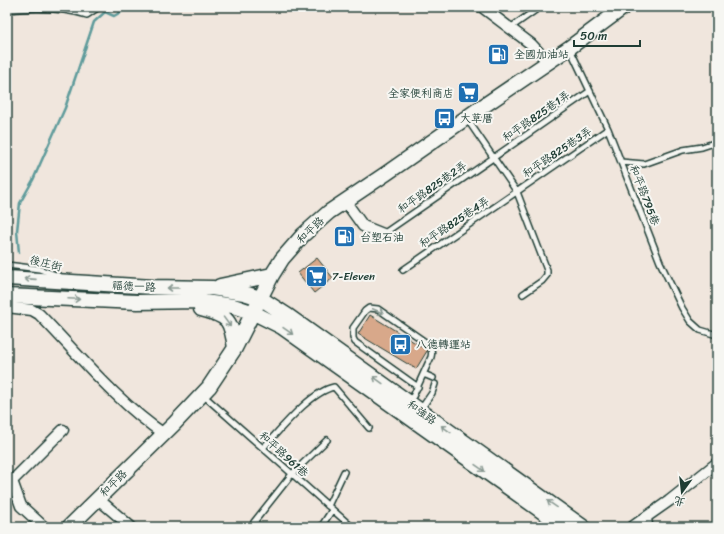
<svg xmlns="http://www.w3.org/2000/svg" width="724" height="534" font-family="Sriracha,'LXGW WenKai TC',sans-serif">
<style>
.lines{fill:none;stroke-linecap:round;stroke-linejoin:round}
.stream{stroke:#5e9b9b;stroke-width:2.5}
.building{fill:#d8a88a;stroke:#1f3d34}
.lane-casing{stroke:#1f3d34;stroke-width:8}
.street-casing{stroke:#1f3d34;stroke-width:13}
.secondary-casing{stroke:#1f3d34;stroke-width:17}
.lane{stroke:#f6f6f2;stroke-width:5}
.street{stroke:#f6f6f2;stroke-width:10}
.secondary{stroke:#f6f6f2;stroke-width:14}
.oneway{stroke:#8a9a93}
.labels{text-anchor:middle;stroke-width:4;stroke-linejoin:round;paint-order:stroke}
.poi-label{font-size:11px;fill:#1f3d34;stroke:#f6f6f2;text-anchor:start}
.street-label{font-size:11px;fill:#1f3d34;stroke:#f6f6f2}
</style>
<rect width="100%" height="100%" fill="#f0e6dd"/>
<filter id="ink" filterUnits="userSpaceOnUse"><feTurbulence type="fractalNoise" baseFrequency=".025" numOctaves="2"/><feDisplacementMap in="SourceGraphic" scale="8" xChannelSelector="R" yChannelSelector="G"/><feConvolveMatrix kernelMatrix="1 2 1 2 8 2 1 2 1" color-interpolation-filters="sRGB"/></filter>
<g filter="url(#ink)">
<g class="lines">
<!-- stream -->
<path class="stream" d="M 19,253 L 17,231 L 20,203 L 33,180 L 65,108 L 94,22 L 105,12 L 114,16 L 126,9 L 142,11 L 154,7"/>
</g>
<!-- building -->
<path class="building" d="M 317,258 L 333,278 L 314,293 L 298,273 Z
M 370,315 L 427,350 L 427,351 L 416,369 L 358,334 Z"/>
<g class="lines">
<defs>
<path id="lane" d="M 7,10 C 33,7 62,7 87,15 L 99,7
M 510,28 L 540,7
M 570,49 L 608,129 L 660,262 L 682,308 L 690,321 L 700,330 L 717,335
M 467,119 L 517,192 L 547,270 L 547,275 L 542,281 L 523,294
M 621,162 L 644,164 L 683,150 L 702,147 L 717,142
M 383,234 L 590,91
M 7,265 L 39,269 L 59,276
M 403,270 L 608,129
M 423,375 L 426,375 L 433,378
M 203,395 L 352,527
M 410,403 L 431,357 C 433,350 430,345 424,341 L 378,309 L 369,308 L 365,311 L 353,328 L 353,338 L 355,342 L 418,387
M 421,409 L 432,393 L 435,384
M 263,448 C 280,430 310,392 334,387 L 369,428
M 328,506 L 344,472
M 648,516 L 650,527
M 261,527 L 254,522 L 292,474 L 327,440
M 321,527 L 332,510"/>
<path id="street" d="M 482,7 L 531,44 L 548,62
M 345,201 L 363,226 L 383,234
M 7,307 L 32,310 L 39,314 C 78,354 118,403 164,434
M 97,498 L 131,527
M 44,527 L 21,506 L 12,481 L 63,430
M 632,527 L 669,501 L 717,463"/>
<path id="secondary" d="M 7,278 L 153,287 L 212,288 L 244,293 L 260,298 L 288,316 L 583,527
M 220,286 L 272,275
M 7,296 L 137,302 L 197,301 L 233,306 L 254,313 L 282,327 L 564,527
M 201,309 C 229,316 231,320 235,348
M 69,527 L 174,424 L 209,387 L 235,348 L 272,275 L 282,259 L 303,235 L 329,212 L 387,173 L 476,111 L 569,48 L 624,7"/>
</defs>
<!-- lane casing -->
<use href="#lane" class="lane-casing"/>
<!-- street casing -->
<use href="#street" class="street-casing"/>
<!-- secondary casing -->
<use href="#secondary" class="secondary-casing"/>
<!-- lane -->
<use href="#lane" class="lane"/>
<!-- street -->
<use href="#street" class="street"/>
<!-- secondary -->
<use href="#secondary" class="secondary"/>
</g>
<!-- one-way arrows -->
<defs><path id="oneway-shaft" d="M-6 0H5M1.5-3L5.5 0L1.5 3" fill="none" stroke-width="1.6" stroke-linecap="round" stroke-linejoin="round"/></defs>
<g class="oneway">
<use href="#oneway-shaft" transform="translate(30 279) rotate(-176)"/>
<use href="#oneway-shaft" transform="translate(173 288) rotate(-180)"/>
<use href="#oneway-shaft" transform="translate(74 299) rotate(3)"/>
<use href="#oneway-shaft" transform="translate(378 311) rotate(23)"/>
<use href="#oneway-shaft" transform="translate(227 322) rotate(54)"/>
<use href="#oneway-shaft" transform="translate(288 331) rotate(35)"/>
<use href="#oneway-shaft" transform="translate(378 380) rotate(-144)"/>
<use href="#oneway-shaft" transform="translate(446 429) rotate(-144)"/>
<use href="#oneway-shaft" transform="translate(480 468) rotate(35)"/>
<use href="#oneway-shaft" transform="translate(552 504) rotate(-145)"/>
</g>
</g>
<!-- icons -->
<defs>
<symbol id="fuel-square" viewBox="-11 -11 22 22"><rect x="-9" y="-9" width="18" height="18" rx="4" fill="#1f6fb2" stroke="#f6f6f2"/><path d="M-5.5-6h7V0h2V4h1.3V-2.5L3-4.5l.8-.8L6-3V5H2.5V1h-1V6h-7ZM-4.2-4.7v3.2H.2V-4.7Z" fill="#fff"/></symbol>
<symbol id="supermarket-square" viewBox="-11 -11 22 22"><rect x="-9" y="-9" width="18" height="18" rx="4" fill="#1f6fb2" stroke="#f6f6f2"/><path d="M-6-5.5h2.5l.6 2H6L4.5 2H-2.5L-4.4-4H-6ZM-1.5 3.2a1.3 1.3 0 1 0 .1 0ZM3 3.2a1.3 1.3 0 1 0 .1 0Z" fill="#fff"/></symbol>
<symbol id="bus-square" viewBox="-11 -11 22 22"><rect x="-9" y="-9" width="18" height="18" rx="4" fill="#1f6fb2" stroke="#f6f6f2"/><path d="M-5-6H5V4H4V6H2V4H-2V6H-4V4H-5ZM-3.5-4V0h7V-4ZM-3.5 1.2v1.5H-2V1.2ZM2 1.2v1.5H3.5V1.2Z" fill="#fff"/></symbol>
</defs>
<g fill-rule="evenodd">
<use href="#fuel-square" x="486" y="42" width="25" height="25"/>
<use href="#supermarket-square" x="456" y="80" width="25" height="25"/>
<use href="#bus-square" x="432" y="106" width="25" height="25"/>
<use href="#fuel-square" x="332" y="224" width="25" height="25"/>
<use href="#supermarket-square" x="304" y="264" width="25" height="25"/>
<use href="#bus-square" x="388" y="332" width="25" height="25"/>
</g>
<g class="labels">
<!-- poi labels -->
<g class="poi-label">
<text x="514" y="58">全國加油站</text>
<text x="454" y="97" text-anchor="end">全家便利商店</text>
<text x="460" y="122">大草厝</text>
<text x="360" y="241">台塑石油</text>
<text x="332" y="280">7-Eleven</text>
<text x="416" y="348">八德轉運站</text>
</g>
<!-- street labels -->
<g class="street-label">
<text transform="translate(536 116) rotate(-35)" y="4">和平路825巷1弄</text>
<text transform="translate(557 152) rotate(-34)" y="4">和平路825巷3弄</text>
<text transform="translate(432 187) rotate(-35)" y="4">和平路825巷2弄</text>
<text transform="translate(645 195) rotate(69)" y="4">和平路795巷</text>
<text transform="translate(454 222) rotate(-34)" y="4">和平路825巷4弄</text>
<text transform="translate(310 230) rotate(-44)" y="4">和平路</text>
<text transform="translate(46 263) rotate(14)" y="4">後庄街</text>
<text transform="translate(134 286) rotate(3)" y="4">福德一路</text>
<text transform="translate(422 412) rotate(36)" y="4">和強路</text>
<text transform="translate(284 454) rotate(42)" y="4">和平路961巷</text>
<text transform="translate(113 483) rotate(-45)" y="4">和平路</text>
</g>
</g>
<!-- margin -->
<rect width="724" height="534" fill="none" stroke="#f6f6f2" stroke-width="24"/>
<rect x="12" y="12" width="700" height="510" fill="none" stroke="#1f3d34" stroke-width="1.5" filter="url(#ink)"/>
<!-- north arrow -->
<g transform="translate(682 492) rotate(195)" stroke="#f6f6f2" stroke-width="3" paint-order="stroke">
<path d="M0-3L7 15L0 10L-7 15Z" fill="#1f3d34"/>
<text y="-6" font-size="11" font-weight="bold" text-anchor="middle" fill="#1f3d34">北</text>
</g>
<!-- scale -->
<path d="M574 40v6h66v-6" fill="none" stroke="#1f3d34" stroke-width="2"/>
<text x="580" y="40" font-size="12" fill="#1f3d34" stroke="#f6f6f2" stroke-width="3" paint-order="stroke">50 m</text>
</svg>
